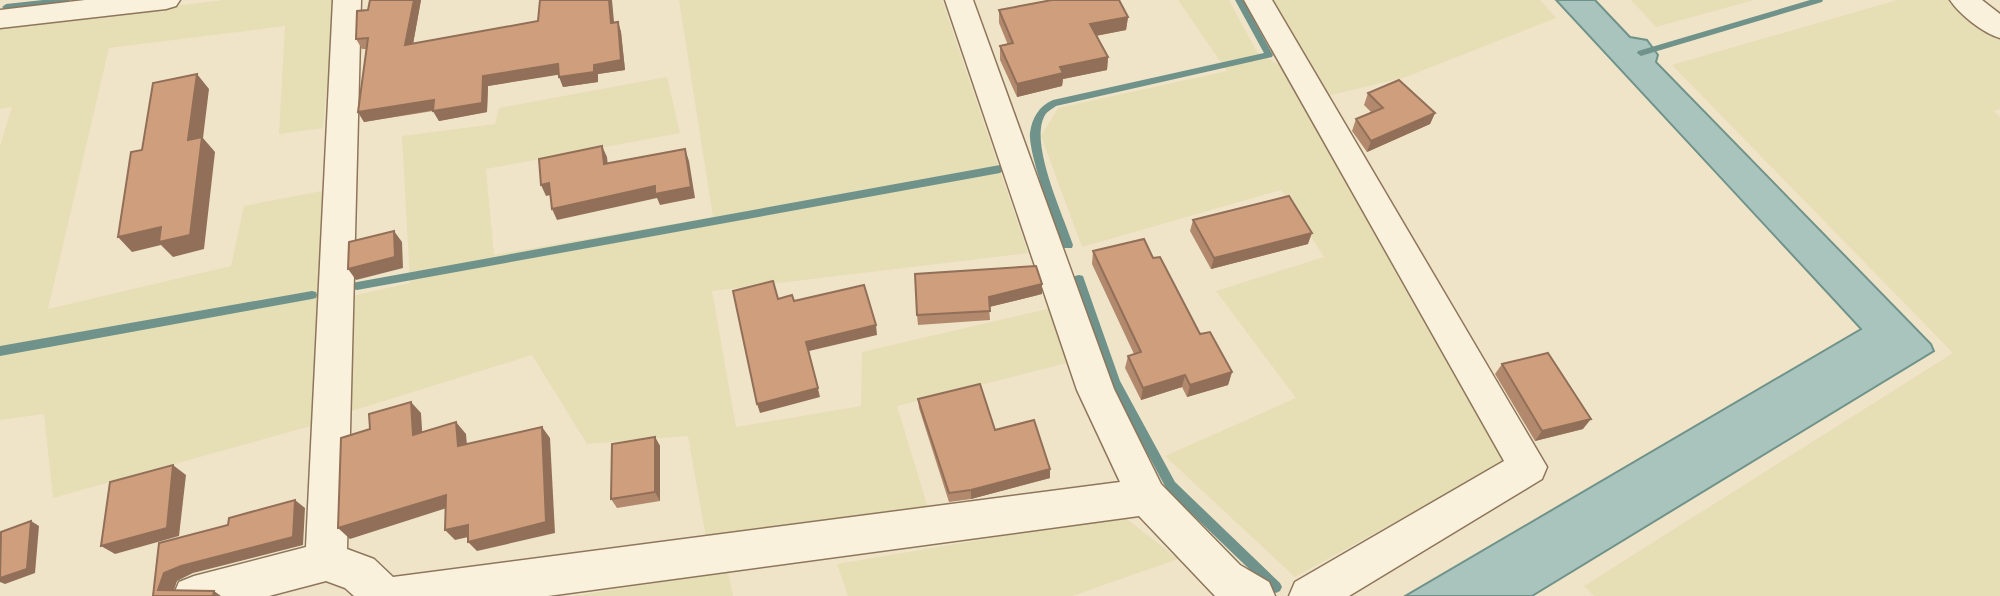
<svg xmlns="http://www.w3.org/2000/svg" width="2000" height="596" font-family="Lora,serif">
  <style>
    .farmland { fill: #e6deb5 }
    .water { fill: #a9c4bc; stroke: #6f938a; stroke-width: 2 }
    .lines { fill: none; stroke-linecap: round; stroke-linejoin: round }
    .stream { fill: #6f938a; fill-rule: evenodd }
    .minor-casing { stroke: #8d765c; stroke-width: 3 }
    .minor { fill: #faf1dc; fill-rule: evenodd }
    .wall { fill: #b2896c }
    .shaded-wall { fill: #916f58 }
    .building { fill: #cf9f7d; stroke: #916f58; stroke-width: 2 }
  </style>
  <rect width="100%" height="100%" fill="#f0e4c8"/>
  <!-- farmland -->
  <g class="farmland">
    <polygon points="224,0 335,0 323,128 279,134 285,26 109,48 48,309 231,266 244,206 327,190 318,424 53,498 44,414 0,420 0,146 12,107 0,109 0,27"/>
    <polygon points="679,0 942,0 1028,253 712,291 736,427 861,406 862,352 1052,308 1071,362 897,406 928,508 706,538 688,436 587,444 532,355 342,414 347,297 410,283 402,136 495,124 499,108 667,77 680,133 486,169 494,255 713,217"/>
    <polygon points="1178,0 1229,0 1257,52 1283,67 1504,462 1295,577 1165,456 1296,398 1216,291 1324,257 1281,190 1082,247 1041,136 1058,108 1227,71"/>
    <polygon points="1271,0 1540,0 1556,18 1406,77 1327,96"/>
    <polygon points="1631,0 1754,0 1656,27"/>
    <polygon points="1897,0 1951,0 1975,13 2000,40 2000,109 1994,111 2000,117 2000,596 1594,596 1584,586 1953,353 1672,65"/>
    <polygon points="1123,516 1178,559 1072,596 848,596 837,564"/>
    <polygon points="728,572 733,596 573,596 694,577"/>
  </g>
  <!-- water -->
  <polygon class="water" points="1556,0 1595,0 1630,37 1647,40 1658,55 1656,62 1931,344 1934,351 1532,596 1405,596 1861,329"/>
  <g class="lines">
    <!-- stream -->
    <g class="stream">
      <polygon points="43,0 70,0 66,3 6,10 2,7 6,4"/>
      <path d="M1235 0H1243L1273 55 1272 57 1056 106C1052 109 1046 112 1044 117 1030 145 1063 215 1073 245L1072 248H1064C1055 227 1028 153 1030 133 1032 118 1039 106 1053 100L1264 53Z"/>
      <polygon points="1810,0 1823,0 1822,2 1644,55 1641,56 1637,53 1638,51"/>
      <polygon points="1000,165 1005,169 1000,173 357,290 353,289 352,286 353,283 357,282"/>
      <polygon points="1079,275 1083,276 1084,279 1120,381 1175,482 1280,583 1282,587 1280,591 1276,593 1272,591 1167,490 1109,382 1074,279 1075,276"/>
      <polygon points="312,291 316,292 317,295 316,298 312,299 0,356 0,346"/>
    </g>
    <!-- minor casing -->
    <g class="minor-casing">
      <g id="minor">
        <polygon points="85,0 180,0 176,6 166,9 0,28 0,10"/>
        <polygon points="333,0 361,0 347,549 374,559 393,577 1120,482 1077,390 945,0 973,0 1114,389 1161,484 1240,565 1269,582 1275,596 1215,596 1139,516 548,596 354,596 345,588 326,581 269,596 173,596 179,582 194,576 306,547"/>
        <polygon points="1244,0 1272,0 1547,467 1542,479 1349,596 1289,596 1295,582 1504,461"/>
        <path d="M1950 0H1982L2000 14V38C1983 33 1960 15 1950 0Z"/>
      </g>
    </g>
    <!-- minor -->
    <use href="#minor" class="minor"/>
  </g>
  <!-- wall -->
  <g class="wall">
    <polygon points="421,0 413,44 618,22 621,32 625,70 598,74 598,82 563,87 559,74 488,86 487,112 439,121 433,111 364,122 358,112 366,49 362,49 356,39"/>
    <polygon points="999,10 1128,17 1126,30 1096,36 1108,57 1107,70 1063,79 1062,86 1017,97 1000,60 1000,46 1008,45 999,23"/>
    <polygon points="1368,93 1435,113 1430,124 1367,152 1352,131 1356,119 1371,112 1364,105"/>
    <polygon points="1193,220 1308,244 1211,269 1190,231"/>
    <polygon points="1093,251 1200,334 1232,372 1228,385 1187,397 1182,387 1141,400 1125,368 1128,356 1134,354 1092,264"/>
    <polygon points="1042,294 989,307 990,320 918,325 917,315"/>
    <polygon points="1502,364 1583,429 1535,441 1495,374"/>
    <polygon points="918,399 1050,469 1050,478 971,499 949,502 919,408"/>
    <polygon points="655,437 660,446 660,501 617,508 611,499"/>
  </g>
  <!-- shaded-wall -->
  <g class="shaded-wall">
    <polygon points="414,0 421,0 411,55 405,45"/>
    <polygon points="609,0 612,0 615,33 611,23"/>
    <polygon points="1128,17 1126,30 1089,37 1090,24"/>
    <polygon points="618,22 621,32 625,70 598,74 598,82 563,87 559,77 594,65"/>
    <polygon points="1108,57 1107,70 1063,79 1062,86 1017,97 1017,84 1060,67"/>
    <polygon points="558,64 563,74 488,86 487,112 439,121 433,111 483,76"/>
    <polygon points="197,74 209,89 203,138 215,152 204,249 173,257 161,245 132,252 118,237 188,140"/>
    <polygon points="434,100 440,109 364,122 358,112"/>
    <polygon points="1435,113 1430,124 1367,152 1371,141"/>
    <polygon points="602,146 607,157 609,176 604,164"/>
    <polygon points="685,149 689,161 695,198 660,205 657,198 557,220 552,209"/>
    <polygon points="549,183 555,194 546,196 541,185"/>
    <polygon points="394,231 402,242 403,268 356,280 348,269"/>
    <polygon points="1312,233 1308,244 1211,269 1214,258"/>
    <polygon points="1042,284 1042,294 989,307 989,297"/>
    <polygon points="876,325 877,335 809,351 820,397 760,413 757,404 806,342"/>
    <polygon points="1232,372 1228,385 1187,397 1190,385"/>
    <polygon points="1185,375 1182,387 1141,400 1143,388"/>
    <polygon points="411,402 421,413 423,446 413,435"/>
    <polygon points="1591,419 1583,429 1535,441 1542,431"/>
    <polygon points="456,422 466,434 468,457 458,446"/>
    <polygon points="542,427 550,438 555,533 477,551 468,542"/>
    <polygon points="655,437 660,446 660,501 655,492"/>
    <polygon points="173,465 186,475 179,536 115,554 101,546"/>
    <polygon points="1050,469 1050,478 971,499 971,490"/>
    <polygon points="446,495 456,505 350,539 338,528"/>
    <polygon points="295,500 305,508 303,545 193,573 177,581 172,596 158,590 164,573"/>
    <polygon points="31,521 39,526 35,573 5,584 0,582 0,578"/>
    <polygon points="468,525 477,535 455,540 445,530"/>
    <polygon points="214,591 221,596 213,596"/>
  </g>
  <!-- building -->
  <g class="building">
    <polygon points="370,0 414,0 405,45 538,21 540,0 609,0 611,23 618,22 621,60 594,65 594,72 559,77 558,64 483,76 482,103 433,111 434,100 358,112 368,38 356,39 357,11 368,10"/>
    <polygon points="1052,0 1119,0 1128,17 1090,24 1108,57 1060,67 1063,73 1017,84 1000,46 1013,43 999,10"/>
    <polygon points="197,74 188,140 202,137 190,235 159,242 161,227 118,237 131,152 142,150 153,83"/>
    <polygon points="1399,80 1435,113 1371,141 1356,119 1383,108 1368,93"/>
    <polygon points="602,146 604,164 685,149 691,187 655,194 655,186 552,209 549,183 541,185 539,159"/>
    <polygon points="1289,196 1312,233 1214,258 1193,220"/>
    <polygon points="394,231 395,257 348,269 349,242"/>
    <polygon points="1144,239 1153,258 1160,257 1200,334 1210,332 1232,372 1190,385 1185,375 1143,388 1128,356 1141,352 1093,251"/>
    <polygon points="1036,266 1042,284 989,297 990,311 917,315 915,274"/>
    <polygon points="773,281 778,299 792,295 794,301 864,285 876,325 806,342 818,388 757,404 733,291"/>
    <polygon points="1548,353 1591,419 1542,431 1502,364"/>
    <polygon points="980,384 995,430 1034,420 1050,469 971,490 949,493 918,399"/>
    <polygon points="411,402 413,435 456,422 458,446 542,427 546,522 468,542 468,525 445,530 446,495 338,528 341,438 370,429 369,414"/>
    <polygon points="655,437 655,492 611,499 612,444"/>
    <polygon points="173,465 167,528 101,546 110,482"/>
    <polygon points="295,500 293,537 181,566 164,573 158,590 214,591 213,596 153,596 159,543 228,525 229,518"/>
    <polygon points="31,521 27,569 0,578 1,532"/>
  </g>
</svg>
